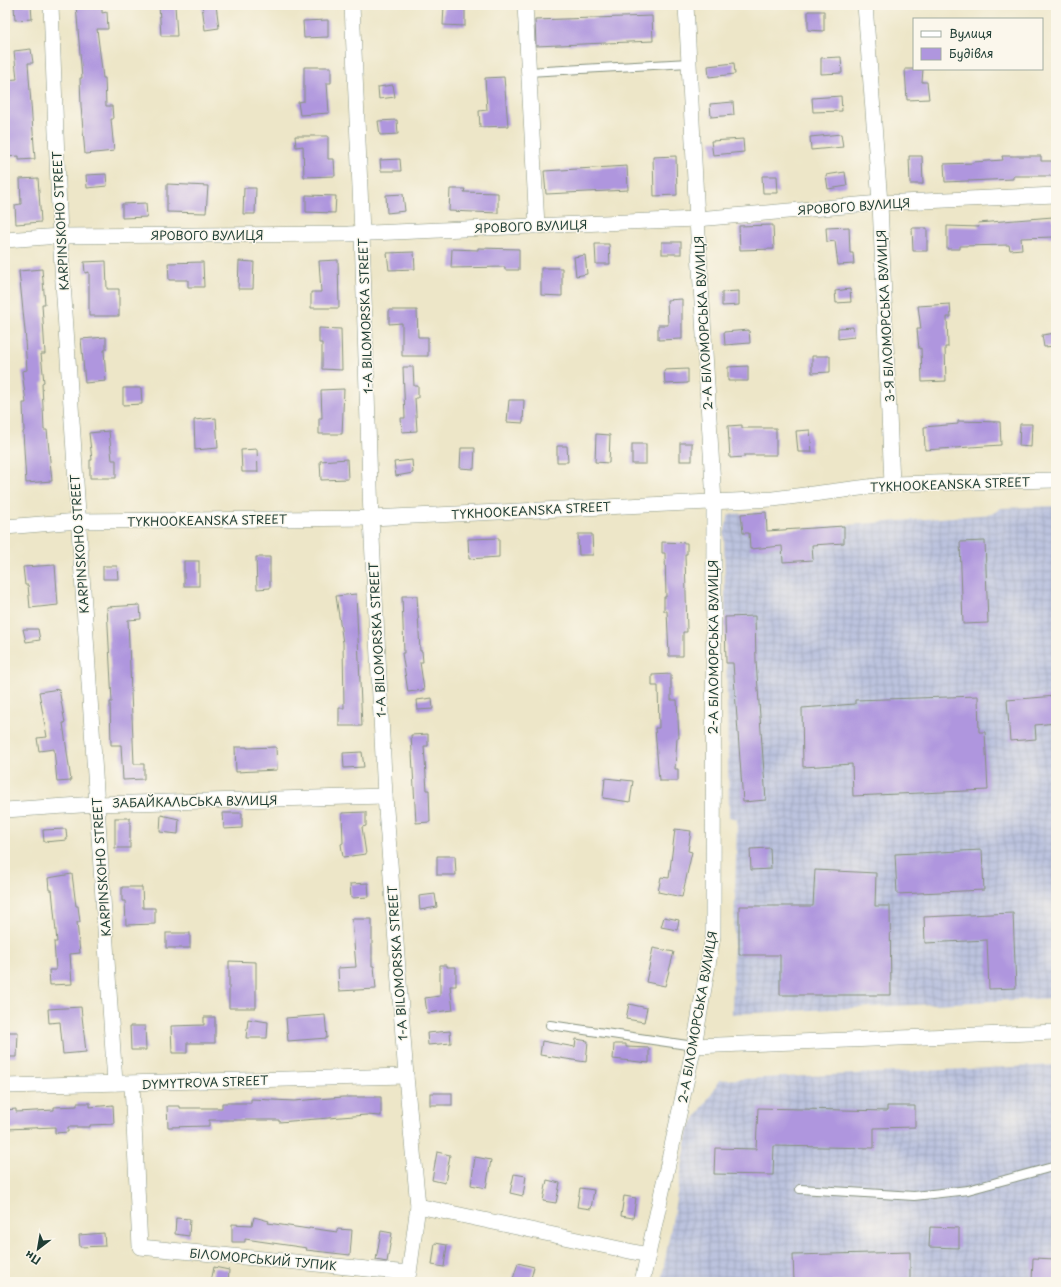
<svg xmlns="http://www.w3.org/2000/svg" width="1061" height="1287" font-family="'Playpen Sans',sans-serif">
  <style>
    .industrial { fill: url(#industrial-grid) }
    .building { fill: #af96de }
    .lines { fill: none; stroke-linecap: round; stroke-linejoin: round }
    .service-casing { stroke: #86927e; stroke-width: 10 }
    .minor-casing { stroke: #86927e; stroke-width: 16 }
    .service { stroke: #fff; stroke-width: 8 }
    .minor { stroke: #fff; stroke-width: 15 }
    .labels { text-anchor: middle; dominant-baseline: central; stroke-width: 3; stroke-linejoin: round; paint-order: stroke }
    .street-label { font-size: 12px; fill: #1f3d34; stroke: #fbf7ec }
  </style>
  <defs>
    <pattern id="industrial-grid" width="8" height="8" patternUnits="userSpaceOnUse"><rect width="8" height="8" fill="#bcc3de"/><path d="M0 4h8M4 0v8" fill="none" stroke="#a1a8bf"/></pattern>
  </defs>
  <rect width="100%" height="100%" fill="#fbf7ec"/>
  <filter id="ink" filterUnits="userSpaceOnUse"><feTurbulence type="fractalNoise" baseFrequency=".025" numOctaves="2"/><feDisplacementMap in="SourceGraphic" scale="8" xChannelSelector="R" yChannelSelector="G"/><feConvolveMatrix kernelMatrix="1 2 1 2 8 2 1 2 1" color-interpolation-filters="sRGB"/></filter>
  <filter id="wash" filterUnits="userSpaceOnUse"><feTurbulence type="fractalNoise" baseFrequency=".012" numOctaves="4" result="noise"/><feDisplacementMap in="SourceGraphic" scale="16" xChannelSelector="R" yChannelSelector="G"/><feGaussianBlur stdDeviation="0.9" result="paint"/><feColorMatrix in="noise" values="0 0 0 0 0 0 0 0 0 0 0 0 0 0 0 0 0 1.4 0 .05"/><feComposite in="paint" operator="in"/></filter>
  <g filter="url(#wash)">
    <rect width="100%" height="100%" fill="#ede6c8"/>
    <!-- industrial -->
    <g class="industrial">
      <polygon points="1056,506 1056,998 732,1014 737,819 729,817 724,534 729,514 766,512 768,531 992,514 1001,508"/>
      <polygon points="1056,1065 1056,1282 661,1282 689,1128 720,1080"/>
    </g>
    <g id="blocks">
      <!-- building -->
      <g class="building">
        <polygon points="14,5 31,5 32,19 15,20"/>
        <polygon points="76,5 102,5 102,13 107,12 108,29 97,29 103,78 105,78 106,106 112,106 113,119 111,119 114,151 85,154 81,106 80,78 82,78"/>
        <polygon points="159,5 175,5 177,36 161,36"/>
        <polygon points="202,5 216,5 219,28 205,30"/>
        <polygon points="444,5 465,5 465,26 443,25"/>
        <polygon points="808,11 824,11 824,31 808,30"/>
        <polygon points="652,16 653,41 536,46 535,20"/>
        <polygon points="328,20 328,37 304,38 303,21"/>
        <polygon points="31,49 33,63 28,63 35,159 19,160 19,156 5,157 5,80 17,79 14,51"/>
        <polygon points="841,57 842,73 821,74 821,58"/>
        <polygon points="734,63 735,74 709,77 708,66"/>
        <polygon points="304,67 331,67 331,83 327,83 329,113 300,115 298,102 304,101"/>
        <polygon points="905,69 923,69 922,82 927,82 929,99 907,100"/>
        <polygon points="504,77 508,126 480,127 479,111 487,110 485,78"/>
        <polygon points="393,85 395,97 379,99 378,87"/>
        <polygon points="841,96 842,111 813,112 812,98"/>
        <polygon points="733,102 734,115 711,117 710,104"/>
        <polygon points="397,120 398,134 380,135 378,121"/>
        <polygon points="841,134 843,147 811,150 810,137"/>
        <polygon points="295,136 328,136 328,159 334,159 335,176 304,177 303,146 296,147"/>
        <polygon points="743,139 744,152 713,155 711,141"/>
        <polygon points="676,156 677,195 654,196 653,157"/>
        <polygon points="909,156 922,156 923,184 910,184"/>
        <polygon points="1002,156 1041,156 1041,161 1056,161 1056,176 1013,176 1013,179 945,182 944,164 973,163 973,162 1003,160"/>
        <polygon points="400,159 401,171 381,171 380,160"/>
        <polygon points="627,166 628,190 546,194 544,171"/>
        <polygon points="845,172 847,186 828,189 826,175"/>
        <polygon points="106,174 107,186 87,188 86,175"/>
        <polygon points="762,176 777,176 778,193 763,193"/>
        <polygon points="38,178 41,222 16,224 15,205 21,204 20,179"/>
        <polygon points="167,184 208,186 206,213 167,212"/>
        <polygon points="244,188 256,188 255,214 243,214"/>
        <polygon points="450,189 465,189 464,192 498,193 498,213 449,211"/>
        <polygon points="403,194 405,211 387,213 386,195"/>
        <polygon points="306,195 336,196 335,213 306,212"/>
        <polygon points="146,203 147,217 122,218 122,204"/>
        <polygon points="1053,217 1054,237 1021,238 1022,249 1010,250 1009,245 960,246 960,249 947,249 947,226 979,227 978,223"/>
        <polygon points="773,225 774,249 740,250 739,226"/>
        <polygon points="849,227 850,253 853,253 854,264 838,265 835,241 827,242 826,228"/>
        <polygon points="912,228 927,228 927,251 913,251"/>
        <rect x="662" y="242" width="19" height="12"/>
        <polygon points="595,244 609,244 610,264 596,264"/>
        <polygon points="478,248 519,249 519,270 505,270 505,267 451,268 452,249 478,250"/>
        <polygon points="414,252 415,269 389,270 387,253"/>
        <polygon points="585,255 587,274 576,276 574,257"/>
        <polygon points="338,260 339,308 311,308 311,292 321,292 319,261"/>
        <polygon points="106,261 107,289 119,289 119,316 89,316 89,272 85,273 84,262"/>
        <polygon points="239,261 254,262 253,289 238,289"/>
        <polygon points="203,262 204,287 188,287 188,280 169,280 168,263"/>
        <polygon points="541,268 562,268 562,296 541,295"/>
        <polygon points="42,269 45,304 42,304 45,354 41,354 44,382 42,383 44,430 47,430 52,481 26,483 23,432 24,431 23,403 26,403 22,371 27,370 25,341 26,341 19,271"/>
        <polygon points="850,289 851,302 836,303 835,291"/>
        <polygon points="739,291 739,305 722,306 722,292"/>
        <polygon points="682,299 682,339 658,340 658,325 668,325 667,300"/>
        <polygon points="950,304 951,317 947,317 948,347 945,347 946,381 922,382 921,348 919,349 917,329 921,329 918,306"/>
        <polygon points="389,310 417,310 418,337 428,337 428,356 402,356 402,323 389,324"/>
        <polygon points="853,327 854,337 838,339 838,328"/>
        <polygon points="319,328 341,329 342,370 322,369 322,343 319,343"/>
        <polygon points="749,330 750,343 725,345 724,332"/>
        <polygon points="1056,333 1056,346 1044,347 1042,335"/>
        <polygon points="106,337 106,350 104,350 106,381 85,383 81,339"/>
        <polygon points="812,356 830,356 830,372 812,373"/>
        <polygon points="748,366 748,381 728,381 728,367"/>
        <polygon points="403,367 413,367 414,386 418,386 418,398 415,398 417,431 402,432 401,418 405,418"/>
        <polygon points="688,369 688,383 665,384 664,370"/>
        <polygon points="123,388 141,388 142,404 123,405"/>
        <polygon points="344,389 342,434 319,434 319,418 322,418 321,390"/>
        <polygon points="509,400 524,400 523,423 507,422"/>
        <polygon points="216,418 218,448 195,450 194,420"/>
        <polygon points="958,421 1000,422 1001,445 925,450 924,427 958,424"/>
        <polygon points="1020,424 1032,424 1031,447 1019,446"/>
        <polygon points="742,425 742,428 776,428 776,455 744,455 744,457 730,458 728,426"/>
        <polygon points="810,430 812,452 798,452 796,431"/>
        <polygon points="109,431 112,460 116,460 116,478 90,478 90,460 92,460 89,433"/>
        <polygon points="596,434 610,435 609,463 595,462"/>
        <rect x="680" y="443" width="12" height="18"/>
        <rect x="632" y="444" width="14" height="20"/>
        <polygon points="557,446 567,446 568,462 557,462"/>
        <polygon points="461,448 475,448 474,469 460,468"/>
        <polygon points="257,449 258,472 242,472 241,450"/>
        <polygon points="347,459 348,479 321,480 320,461"/>
        <polygon points="412,460 413,473 396,476 394,462"/>
        <polygon points="766,512 767,531 844,526 844,543 812,545 813,560 783,562 782,546 750,549 749,533 743,533 741,514"/>
        <polygon points="578,534 592,534 593,555 579,555"/>
        <polygon points="499,538 499,557 469,559 468,539"/>
        <polygon points="985,541 988,623 963,624 960,542"/>
        <polygon points="662,542 687,543 687,554 685,554 687,632 683,632 683,656 669,656 667,611 664,611 664,597 666,597 665,553 662,553"/>
        <polygon points="256,557 270,557 270,588 257,589"/>
        <rect x="184" y="561" width="15" height="25"/>
        <polygon points="55,565 58,605 30,608 28,585 25,585 23,567"/>
        <polygon points="103,566 117,566 118,579 103,579"/>
        <polygon points="356,594 362,726 339,726 339,708 344,708 343,643 336,596"/>
        <polygon points="402,596 417,596 420,651 422,651 423,662 420,662 424,690 408,692 402,653 404,653"/>
        <polygon points="140,605 141,619 128,620 134,764 144,764 144,779 123,780 121,745 111,745 110,702 112,702 107,607"/>
        <polygon points="755,616 756,661 766,800 743,802 733,663 726,663 725,617"/>
        <polygon points="23,629 38,629 40,640 26,642"/>
        <polygon points="671,674 671,700 677,700 679,738 677,738 675,769 678,769 678,781 659,781 655,728 659,728 658,686 652,686 652,675"/>
        <polygon points="59,689 65,723 63,723 71,781 57,782 54,749 39,751 37,738 47,737 39,692"/>
        <polygon points="978,696 979,732 985,732 988,790 853,796 852,764 803,767 802,708 855,704 855,700"/>
        <polygon points="1056,696 1056,723 1035,725 1036,739 1010,741 1007,700"/>
        <polygon points="432,698 433,709 418,710 417,700"/>
        <polygon points="428,734 428,746 424,746 427,790 429,790 430,822 416,823 411,735"/>
        <polygon points="235,747 247,747 247,748 276,747 277,770 236,772"/>
        <polygon points="362,752 364,767 344,768 343,753"/>
        <polygon points="605,778 633,781 630,802 603,798"/>
        <polygon points="366,812 366,826 362,827 366,854 343,857 341,844 343,843 342,813"/>
        <polygon points="223,813 242,813 242,828 224,829"/>
        <polygon points="161,815 179,819 178,834 160,832"/>
        <rect x="115" y="818" width="15" height="30"/>
        <polygon points="66,829 67,840 44,842 43,830"/>
        <polygon points="675,829 691,831 688,851 692,852 682,897 658,892 661,877 669,878"/>
        <polygon points="770,848 771,869 751,870 750,849"/>
        <polygon points="982,850 984,890 897,894 895,854"/>
        <polygon points="437,856 455,856 456,875 437,875"/>
        <polygon points="815,870 876,873 875,906 890,906 891,995 780,995 780,955 739,955 739,906 813,906"/>
        <polygon points="72,874 76,906 78,906 80,922 77,922 80,953 70,954 72,984 50,985 49,970 56,970 54,942 57,942 52,890 49,890 48,878"/>
        <polygon points="368,883 369,897 351,898 350,884"/>
        <polygon points="122,887 142,887 143,908 155,908 155,924 126,925 125,901 122,901"/>
        <polygon points="435,894 437,907 420,910 419,896"/>
        <polygon points="1013,913 1016,988 989,989 987,940 925,943 924,917"/>
        <polygon points="664,917 679,920 677,930 661,927"/>
        <polygon points="352,919 372,919 372,966 374,966 376,989 339,991 338,968 356,967"/>
        <rect x="166" y="933" width="24" height="15"/>
        <polygon points="653,948 674,952 665,986 646,982"/>
        <polygon points="229,961 256,962 256,1008 229,1008"/>
        <polygon points="440,965 447,965 447,967 456,967 456,986 450,986 453,1010 427,1013 425,998 440,996"/>
        <polygon points="629,1004 647,1008 644,1022 626,1019"/>
        <polygon points="81,1007 86,1052 63,1054 60,1022 49,1023 48,1009"/>
        <polygon points="325,1015 327,1038 288,1041 286,1018"/>
        <polygon points="204,1017 215,1017 215,1043 187,1043 187,1053 172,1053 171,1026 204,1025"/>
        <polygon points="248,1019 268,1022 267,1038 246,1038"/>
        <polygon points="130,1026 145,1026 146,1050 131,1050"/>
        <polygon points="450,1031 451,1043 428,1045 427,1033"/>
        <polygon points="5,1032 18,1032 17,1057 5,1057"/>
        <polygon points="576,1039 588,1041 586,1062 540,1055 542,1041 575,1047"/>
        <polygon points="614,1044 626,1044 626,1047 649,1048 649,1063 613,1059"/>
        <rect x="430" y="1093" width="22" height="12"/>
        <polygon points="343,1097 381,1097 381,1116 366,1115 279,1122 279,1120 209,1120 209,1126 168,1127 167,1106 180,1106 180,1108 222,1108 222,1103 251,1103 251,1099 294,1101"/>
        <polygon points="77,1103 90,1103 90,1107 113,1105 114,1124 90,1125 90,1127 68,1127 68,1132 55,1133 55,1127 7,1129 5,1110 16,1109 16,1112 54,1110 54,1107 77,1106"/>
        <polygon points="887,1106 915,1106 915,1127 874,1128 874,1148 774,1146 773,1175 714,1174 715,1148 756,1149 758,1108 887,1111"/>
        <polygon points="437,1152 450,1155 445,1183 432,1180"/>
        <polygon points="475,1157 491,1160 486,1188 471,1185"/>
        <polygon points="514,1174 526,1176 523,1196 510,1193"/>
        <polygon points="547,1180 560,1183 556,1203 543,1201"/>
        <polygon points="580,1188 594,1190 591,1209 577,1207"/>
        <polygon points="624,1196 636,1198 633,1218 621,1216"/>
        <polygon points="254,1217 269,1221 268,1223 309,1229 309,1228 337,1232 337,1229 352,1230 350,1255 306,1250 307,1248 245,1239 245,1242 232,1242 232,1224 252,1225"/>
        <polygon points="176,1218 190,1219 189,1236 175,1234"/>
        <polygon points="930,1227 959,1228 959,1248 929,1247"/>
        <polygon points="381,1231 392,1233 387,1262 376,1260"/>
        <polygon points="104,1233 105,1246 80,1247 79,1235"/>
        <polygon points="435,1243 447,1245 444,1267 432,1265"/>
        <polygon points="910,1252 910,1282 794,1282 793,1255"/>
        <polygon points="1033,1258 1056,1259 1056,1282 1032,1282"/>
        <polygon points="518,1263 534,1267 530,1282 512,1282"/>
        <polygon points="214,1267 229,1270 228,1282 211,1282"/>
      </g>
    </g>
  </g>
  <g filter="url(#ink)">
    <use href="#blocks" fill-opacity="0" stroke="#86927e" stroke-width="1"/>
    <g class="lines">
      <!-- service casing -->
      <g class="service-casing">
        <g id="service">
          <polyline points="528,72 689,63"/>
          <polyline points="550,1025 694,1046"/>
          <polyline points="800,1189 914,1196 968,1190 1056,1166"/>
        </g>
      </g>
      <!-- minor casing -->
      <g class="minor-casing">
        <g id="minor">
          <polyline points="51,5 60,236 115,1083"/>
          <polyline points="525,5 537,226"/>
          <polyline points="865,5 880,203 892,484"/>
          <polyline points="5,240 60,236 348,234 697,219 880,203 1056,195"/>
          <polyline points="5,527 78,521 371,518 773,499 892,484 1056,480"/>
          <polyline points="5,810 96,804 385,796"/>
          <polyline points="694,1046 1056,1032"/>
          <polyline points="132,1084 140,1247 409,1273 418,1206 406,1076 385,796 371,518 362,233 352,5"/>
          <polyline points="5,1086 406,1076"/>
          <polyline points="418,1206 648,1255"/>
          <polyline points="642,1282 694,1046 713,936 714,502 697,219 686,5"/>
        </g>
      </g>
      <!-- service -->
      <use href="#service" class="service"/>
      <!-- minor -->
      <use href="#minor" class="minor"/>
    </g>
  </g>
  <g class="labels">
    <!-- street labels -->
    <g class="street-label">
      <text transform="translate(854 206) rotate(-4)">ЯРОВОГО ВУЛИЦЯ</text>
      <text transform="translate(60 221) rotate(-93)">KARPINSKOHO STREET</text>
      <text transform="translate(531 226) rotate(-2)">ЯРОВОГО ВУЛИЦЯ</text>
      <text x="207" y="235">ЯРОВОГО ВУЛИЦЯ</text>
      <text transform="translate(365 316) rotate(-92)">1-A BILOMORSKA STREET</text>
      <text transform="translate(885 316) rotate(-93)">3-Я БІЛОМОРСЬКА ВУЛИЦЯ</text>
      <text transform="translate(703 323) rotate(-93)">2-А БІЛОМОРСЬКА ВУЛИЦЯ</text>
      <text transform="translate(950 484) rotate(-2)">TYKHOOKEANSKA STREET</text>
      <text transform="translate(531 510) rotate(-3)">TYKHOOKEANSKA STREET</text>
      <text transform="translate(207 520) rotate(-1)">TYKHOOKEANSKA STREET</text>
      <text transform="translate(79 544) rotate(-94)">KARPINSKOHO STREET</text>
      <text transform="translate(377 640) rotate(-93)">1-A BILOMORSKA STREET</text>
      <text transform="translate(713 647) rotate(-90)">2-А БІЛОМОРСЬКА ВУЛИЦЯ</text>
      <text transform="translate(195 801) rotate(-1)">ЗАБАЙКАЛЬСЬКА ВУЛИЦЯ</text>
      <text transform="translate(101 867) rotate(-94)">KARPINSKOHO STREET</text>
      <text transform="translate(397 963) rotate(-94)">1-A BILOMORSKA STREET</text>
      <text transform="translate(697 1017) rotate(-80)">2-А БІЛОМОРСЬКА ВУЛИЦЯ</text>
      <text transform="translate(205 1082) rotate(-2)">DYMYTROVA STREET</text>
      <text transform="translate(263 1259) rotate(5)">БІЛОМОРСЬКИЙ ТУПИК</text>
    </g>
  </g>
  <!-- margin -->
  <rect width="1061" height="1287" fill="none" stroke="#fbf7ec" stroke-width="20"/>
  <!-- legend -->
  <rect x="913" y="18" width="130" height="52" fill="#fbf7ec" stroke="#a3ada2"/>
  <rect x="921" y="31" width="20" height="6" fill="#ffffff" stroke="#a3ada2"/>
  <text x="949" y="38" font-size="12" fill="#1f3d34">Вулиця</text>
  <rect x="921" y="48" width="20" height="12" fill="#af96de" stroke="#a3ada2"/>
  <text x="949" y="58" font-size="12" fill="#1f3d34">Будівля</text>
  <!-- north arrow -->
  <g transform="translate(38 1249) rotate(211)" stroke="#fbf7ec" stroke-width="3" paint-order="stroke">
  <path d="M0-3L7 15L0 10L-7 15Z" fill="#1f3d34"/>
  <text y="-6" font-size="11" font-weight="bold" text-anchor="middle" fill="#1f3d34">Пн</text>
  </g>
</svg>
